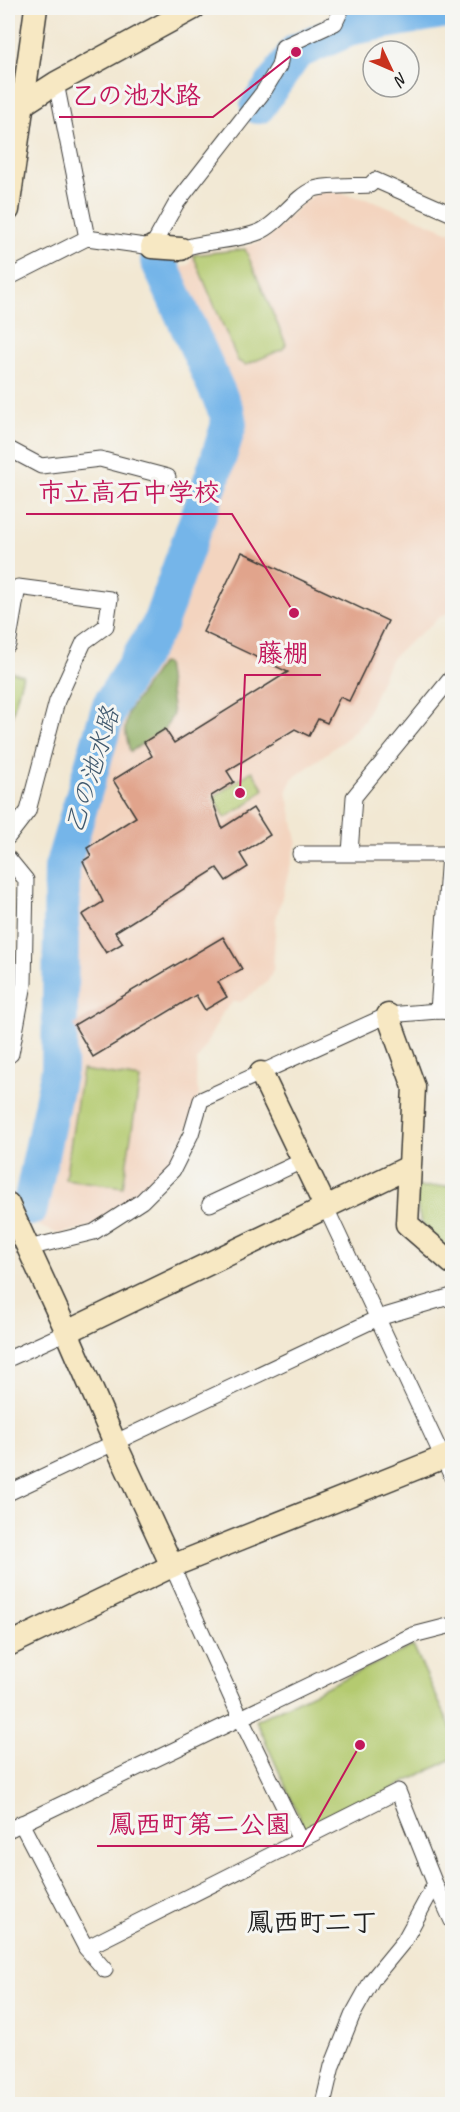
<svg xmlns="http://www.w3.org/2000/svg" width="460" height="2112" font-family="Caveat,'Klee One',sans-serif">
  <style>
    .built { fill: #f3d4bf }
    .green { fill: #b4ca6f; stroke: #687346; stroke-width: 1.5 }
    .forest { fill: #8fae62; stroke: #56653f; stroke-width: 1.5 }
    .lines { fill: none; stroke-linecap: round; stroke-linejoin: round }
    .river { stroke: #75b5e9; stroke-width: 36 }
    .building { fill: #e1a48c }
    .street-casing { stroke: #3c3b37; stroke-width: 17 }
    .secondary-casing { stroke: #3c3b37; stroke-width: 25 }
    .street { stroke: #fff; stroke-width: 15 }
    .secondary { stroke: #f7e8c3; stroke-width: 22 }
    .labels { text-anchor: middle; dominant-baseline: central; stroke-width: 6; stroke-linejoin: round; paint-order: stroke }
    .water-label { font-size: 26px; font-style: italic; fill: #40596e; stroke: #f6f6f2 }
    .neighbourhood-label { font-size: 26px; font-weight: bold; fill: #1c1c1c; stroke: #f6f6f2 }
    .leader { fill: none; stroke: #c2185b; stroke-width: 2 }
    .callout-dot { fill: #c2185b; stroke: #f6f6f2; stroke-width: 2 }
    .callout-label { font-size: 26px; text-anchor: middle; font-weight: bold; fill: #c2185b; stroke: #f6f6f2; stroke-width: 6; stroke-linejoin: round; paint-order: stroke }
  </style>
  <rect width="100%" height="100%" fill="#f6f6f2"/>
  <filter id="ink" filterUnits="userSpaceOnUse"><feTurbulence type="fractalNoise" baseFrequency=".0167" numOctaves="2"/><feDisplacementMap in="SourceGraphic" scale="12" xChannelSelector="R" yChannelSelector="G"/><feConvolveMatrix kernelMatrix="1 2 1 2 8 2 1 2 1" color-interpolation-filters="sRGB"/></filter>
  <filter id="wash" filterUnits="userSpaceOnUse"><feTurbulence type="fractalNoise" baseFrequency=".008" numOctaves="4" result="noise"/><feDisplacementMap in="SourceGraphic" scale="24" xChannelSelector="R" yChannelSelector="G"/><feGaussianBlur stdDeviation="1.35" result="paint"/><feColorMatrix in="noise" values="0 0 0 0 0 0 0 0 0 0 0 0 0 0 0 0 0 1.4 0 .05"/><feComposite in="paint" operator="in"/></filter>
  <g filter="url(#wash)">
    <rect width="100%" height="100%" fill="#f2e8d3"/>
    <!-- built -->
    <polygon class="built" points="319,192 335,192 374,201 452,233 452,611 440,617 400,650 389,662 364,721 347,738 292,779 287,791 297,841 276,919 273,970 268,981 241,1002 234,1001 223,1012 197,1061 196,1082 199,1094 181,1149 121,1212 96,1225 59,1234 38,1226 32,1210 60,1070 65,870 111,706 168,613 232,431 233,418 229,407 168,273 190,264 193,253 243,248 269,238 303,203"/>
    <!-- green -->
    <g class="green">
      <polygon points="245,249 286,344 283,349 246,365 238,361 193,255"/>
      <polygon points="8,671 23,675 8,729"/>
      <polygon points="252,771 264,789 248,804 225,818 214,797"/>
      <polygon points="82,1070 140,1079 123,1187 65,1179"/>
      <path d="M452 1186V1252C424 1227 417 1228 416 1187Z"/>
      <polygon points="413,1646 452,1730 452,1759 306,1832 256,1720"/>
    </g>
    <!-- forest -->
    <polygon class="forest" points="161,663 166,664 173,714 165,729 130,752 125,730 128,712"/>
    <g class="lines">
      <!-- river -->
      <g class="river">
        <polyline points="258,106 296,52 353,27 452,9"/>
        <polyline points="30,1208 59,1069 62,868 110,705 159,626 213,475 229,424 227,413 158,260"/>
      </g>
    </g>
    <g id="blocks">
      <!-- building -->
      <g class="building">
        <polygon points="242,552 388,621 349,701 340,697 327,723 318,719 309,736 295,729 227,771 234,782 211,796 222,828 253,808 270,835 240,854 248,867 226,881 217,868 115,932 123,943 106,953 82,915 103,902 83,861 91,856 87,848 136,817 113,780 152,756 144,742 165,729 174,743 288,672 203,632"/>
        <polygon points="223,937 242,969 218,982 227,997 205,1010 196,995 93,1057 74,1025"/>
      </g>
    </g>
  </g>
  <g filter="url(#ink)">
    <use href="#blocks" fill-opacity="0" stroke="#3c3b37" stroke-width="1.5"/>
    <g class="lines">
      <!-- street casing -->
      <g class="street-casing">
        <g id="street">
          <polyline points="56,83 87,238"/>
          <polyline points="8,88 22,106"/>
          <path d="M181 249C206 240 234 242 259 232 279 224 293 198 314 189 325 185 357 186 370 185L375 180 452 214"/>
          <polyline points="8,278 87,238 152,247 176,204 264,91 279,66 283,47 335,23 342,8"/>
          <polyline points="8,450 11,450 41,466 100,459 168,477"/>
          <polyline points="8,645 18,587 110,599 106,626 84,642 57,701 28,811 8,837"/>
          <polyline points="350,853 354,797 452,677"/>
          <polyline points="300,854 452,854"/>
          <polyline points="8,858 26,880 24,984 11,1054 8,1056"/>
          <polyline points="438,1011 449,854"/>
          <polyline points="210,1204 302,1161"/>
          <polyline points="326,1208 452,1477"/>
          <polyline points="28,1248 94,1232 142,1201 173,1170 191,1134 201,1100 388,1015 438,1011 452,1012"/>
          <polyline points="8,1359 67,1332"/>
          <polyline points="8,1493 378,1318 452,1296"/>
          <polyline points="172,1566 241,1719 300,1840"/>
          <polyline points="21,1823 86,1948 105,1970"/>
          <polyline points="8,1830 413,1635 452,1625"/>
          <polyline points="86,1948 398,1791 435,1884 452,1921"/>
          <polyline points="323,2104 332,2066 352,2016 372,1980 404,1941 435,1884"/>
        </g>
      </g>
      <!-- secondary casing -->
      <g class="secondary-casing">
        <g id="secondary">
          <polyline points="8,114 56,83 194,8"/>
          <polyline points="8,210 36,8"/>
          <polyline points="152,247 181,249"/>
          <polyline points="388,1015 414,1087 407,1224 452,1263"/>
          <polyline points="261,1073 326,1208"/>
          <polyline points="8,1204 67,1332 115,1443 172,1566"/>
          <polyline points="67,1332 409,1167"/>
          <polyline points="8,1645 172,1566 452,1454"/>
        </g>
      </g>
      <!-- street -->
      <use href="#street" class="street"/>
      <!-- secondary -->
      <use href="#secondary" class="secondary"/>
    </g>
  </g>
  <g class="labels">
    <!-- water labels -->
    <g class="water-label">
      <text transform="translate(92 770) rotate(-73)">乙の池水路</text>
    </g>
    <!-- neighbourhood labels -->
    <g class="neighbourhood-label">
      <text x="312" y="1922">鳳西町二丁</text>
    </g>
  </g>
  <!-- callouts -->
  <path class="leader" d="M296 52L213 117H59M294 613L232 514H26M240 793L245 675H321M360 1745L303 1846H97"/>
  <g class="callout-dot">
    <circle cx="296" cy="52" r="6"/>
    <circle cx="294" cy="613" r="6"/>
    <circle cx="240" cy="793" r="6"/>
    <circle cx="360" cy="1745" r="6"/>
  </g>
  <g class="callout-label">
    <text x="136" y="104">乙の池水路</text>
    <text x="129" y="501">市立高石中学校</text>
    <text x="283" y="662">藤棚</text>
    <text x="200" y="1833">鳳西町第二公園</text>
  </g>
  <!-- margin -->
  <rect width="460" height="2112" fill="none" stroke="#f6f6f2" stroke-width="30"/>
  <!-- north arrow -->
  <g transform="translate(391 69) rotate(134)"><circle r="28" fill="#f6f6f2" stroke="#9f9f9c" stroke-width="1.5"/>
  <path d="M0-4.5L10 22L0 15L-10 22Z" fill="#c8321e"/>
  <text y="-9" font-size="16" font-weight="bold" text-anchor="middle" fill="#1c1c1c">N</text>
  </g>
</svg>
